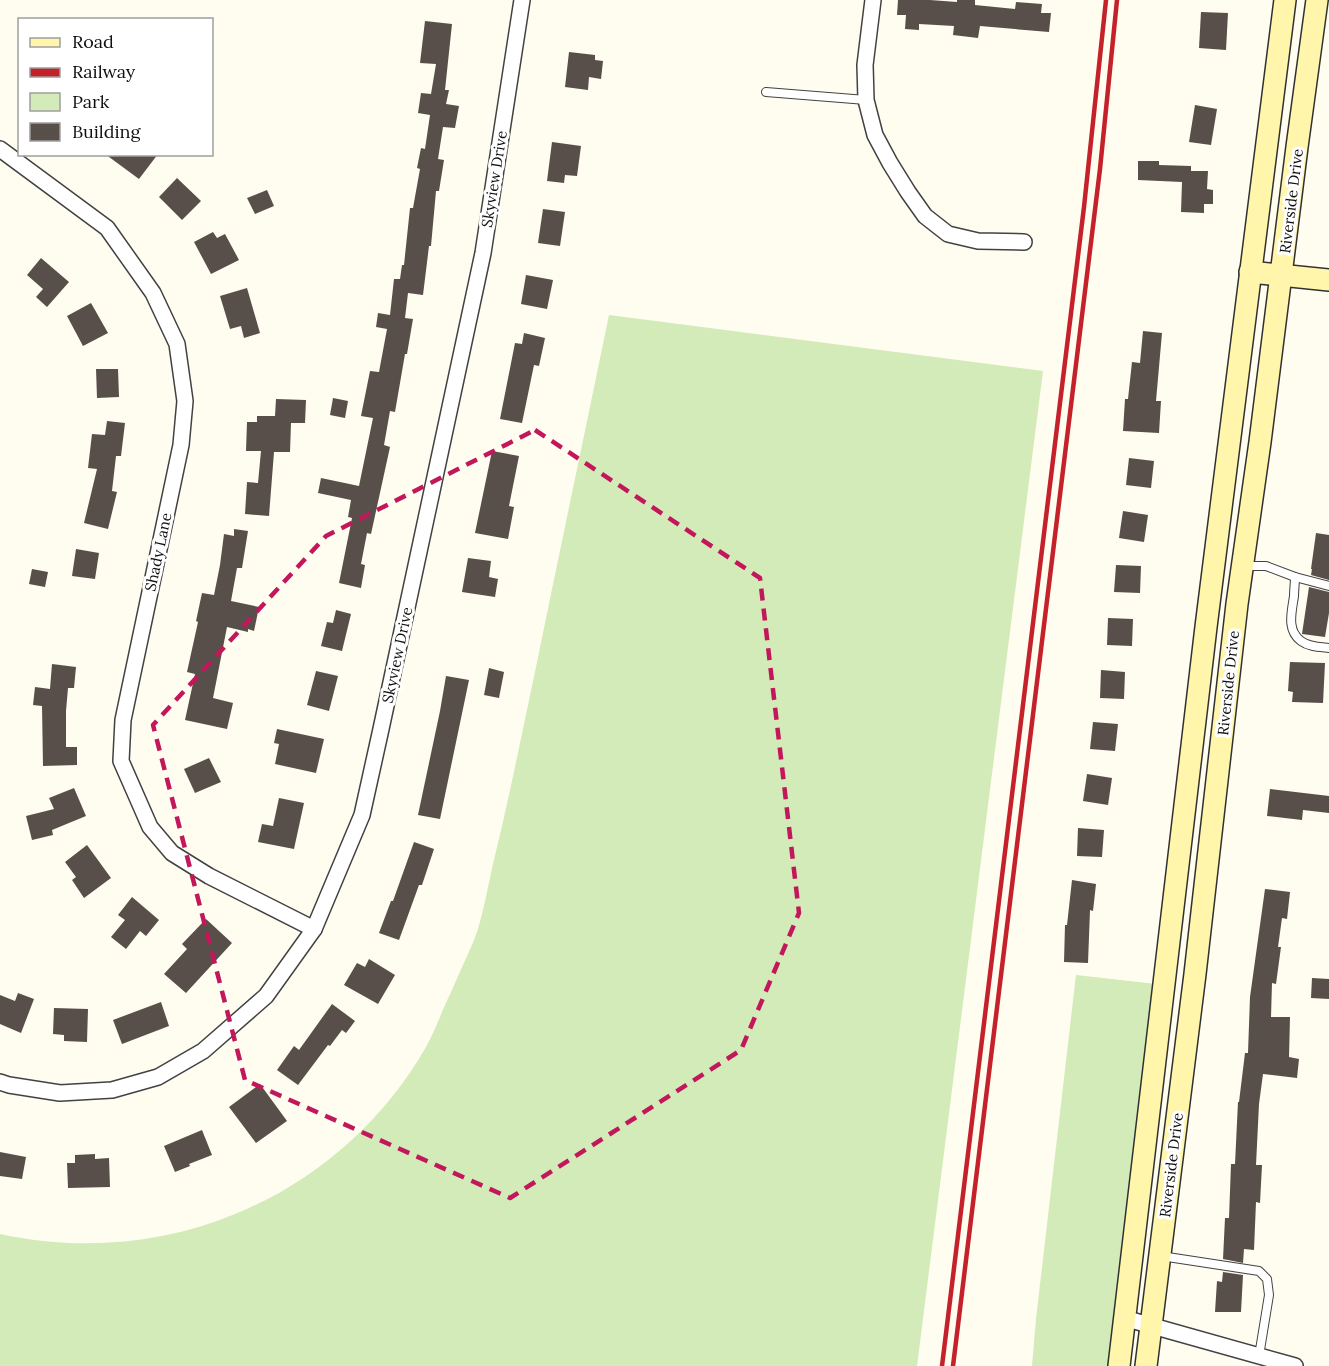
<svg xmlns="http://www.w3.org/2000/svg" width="1329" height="1366" font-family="Lora,serif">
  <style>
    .green { fill: #d3ebb8 }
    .building { fill: #584f4a }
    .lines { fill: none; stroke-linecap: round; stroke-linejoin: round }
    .lane-casing { stroke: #424242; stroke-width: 10 }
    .street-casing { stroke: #424242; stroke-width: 18 }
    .secondary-casing { stroke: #313131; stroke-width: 24 }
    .lane { stroke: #fff; stroke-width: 8 }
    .street { stroke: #fff; stroke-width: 15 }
    .secondary { stroke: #fff5ab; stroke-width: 21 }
    .rail { stroke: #c4212b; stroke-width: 4.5 }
    .marked { fill: none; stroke: #c2185b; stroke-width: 4.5; stroke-dasharray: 12 8; stroke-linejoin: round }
    .labels { text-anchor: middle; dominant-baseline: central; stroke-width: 6; stroke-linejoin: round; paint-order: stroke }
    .street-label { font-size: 15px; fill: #0f0f0f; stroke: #fff }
  </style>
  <rect width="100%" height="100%" fill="#fffcf0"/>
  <!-- green -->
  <g class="green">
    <path d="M609 315 1043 371 917 1366H0V1234C79 1251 160 1245 235 1214 315 1182 383 1122 426 1047 436 1029 443 1008 452 990 460 971 470 951 477 932 484 910 488 886 493 864 509 799 522 733 536 667 560 549 585 432 609 315Z"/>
    <polygon points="1076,975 1156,984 1108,1366 1032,1366 1036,1319"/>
  </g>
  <!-- building -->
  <g class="building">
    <polygon points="898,0 930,0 957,2 957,0 975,0 975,5 1015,9 1016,2 1042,4 1041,13 1051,13 1049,32 980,26 978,38 953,35 954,26 919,24 919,30 905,29 906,15 897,15"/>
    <polygon points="1201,12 1228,13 1226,50 1199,48"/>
    <polygon points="425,21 452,24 445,90 449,90 446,104 459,106 455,128 443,127 438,159 444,160 439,191 436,191 431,246 429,246 423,295 408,293 405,318 413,319 407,354 405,354 395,412 390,411 384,445 390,447 371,534 367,533 361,564 365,565 361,588 339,583 352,518 348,517 351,500 318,493 321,478 359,486 373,418 361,416 370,371 379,372 387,329 376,327 378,313 390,315 394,279 400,279 402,265 404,265 410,208 413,208 420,169 417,168 421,148 425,149 430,115 418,113 421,93 431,94 436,64 420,63"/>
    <polygon points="569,52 595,55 595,60 603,61 601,79 589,77 588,90 565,87"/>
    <polygon points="1195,105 1217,109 1211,145 1189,142"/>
    <polygon points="552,142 581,146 577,176 565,175 564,183 547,181"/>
    <polygon points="105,154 158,154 139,179"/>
    <polygon points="1138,161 1159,161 1159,165 1191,166 1191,171 1208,171 1207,189 1213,190 1213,204 1204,204 1204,213 1181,212 1182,182 1138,180"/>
    <polygon points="177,178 201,201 182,220 159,197"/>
    <polygon points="267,190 274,206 255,214 247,198"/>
    <polygon points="543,209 565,212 560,246 538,243"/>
    <polygon points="213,232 217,238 225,234 239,260 211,274 194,242"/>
    <polygon points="41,258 69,282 47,307 36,297 43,289 27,275"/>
    <polygon points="526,275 553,280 547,309 521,304"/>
    <polygon points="247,288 260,333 244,338 241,326 230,329 220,296"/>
    <polygon points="91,303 108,333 83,346 67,316"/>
    <polygon points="1143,331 1162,333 1156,401 1161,401 1159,433 1123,431 1125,399 1128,399 1132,362 1140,363"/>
    <polygon points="524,333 545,338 539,366 534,365 522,423 500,419 515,343 522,344"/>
    <polygon points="96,369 118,369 119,397 97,398"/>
    <polygon points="333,398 348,401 345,418 330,415"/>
    <polygon points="276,399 306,400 305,423 291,423 290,452 274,452 269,516 245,514 247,482 258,483 261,451 246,451 247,422 257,422 257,416 275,416"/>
    <polygon points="107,421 125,423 121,456 116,456 112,491 117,492 108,529 84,523 97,469 88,468 92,434 105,435"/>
    <polygon points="492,451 519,456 509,506 514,507 508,539 475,533"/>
    <polygon points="1129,458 1154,461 1151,488 1126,485"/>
    <polygon points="1123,511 1148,515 1144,542 1119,538"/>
    <polygon points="234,529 248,531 242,568 237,568 231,601 259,607 254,631 248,629 248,632 227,627 213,698 233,703 227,729 185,720 195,674 187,672 198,622 196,621 202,593 214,595 220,565 224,534 234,536"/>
    <polygon points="1316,533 1329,535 1329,580 1311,575 1312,569 1311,569"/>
    <polygon points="76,549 99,553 95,579 72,576"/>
    <polygon points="468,558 491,561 489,577 498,579 495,597 462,592"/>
    <polygon points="1116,565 1141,566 1140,593 1114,592"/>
    <polygon points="32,569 48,572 45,587 29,584"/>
    <polygon points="1309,587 1329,592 1329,613 1325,637 1302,634"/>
    <polygon points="336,610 351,614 342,651 321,646 327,622 333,623"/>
    <polygon points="1108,618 1133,619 1132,646 1107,645"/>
    <polygon points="1290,662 1325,663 1323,703 1292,702 1293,692 1288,691"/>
    <polygon points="52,664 76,667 74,688 68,688 66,711 66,747 77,747 77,765 43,766 42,706 33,705 35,687 50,689"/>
    <polygon points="489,668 504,672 499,698 484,695"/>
    <polygon points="1101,670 1125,672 1124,699 1100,698"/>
    <polygon points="316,671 338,676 329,711 307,705"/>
    <polygon points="446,676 469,680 440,819 418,815 440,711"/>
    <polygon points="1093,722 1118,724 1115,751 1090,749"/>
    <polygon points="277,729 324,739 316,773 275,764 279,744 274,743"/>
    <polygon points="209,758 221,782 195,793 184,769"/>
    <polygon points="1087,774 1112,778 1108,805 1083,801"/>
    <polygon points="74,788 86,816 52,830 53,835 32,840 26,816 54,809 49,798"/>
    <polygon points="1270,789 1329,796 1329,813 1303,810 1302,820 1267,816"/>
    <polygon points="279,798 304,803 294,849 258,842 262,824 273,826"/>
    <polygon points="1078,828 1104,830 1102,857 1077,856"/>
    <polygon points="414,842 434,849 422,885 419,885 399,940 379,933 391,901 393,901"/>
    <polygon points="87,845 111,878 84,898 72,880 76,877 65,862"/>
    <polygon points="1072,880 1096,884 1093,911 1090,910 1088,963 1064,962 1065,925 1067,925"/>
    <polygon points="1265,889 1290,892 1287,919 1282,918 1278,947 1281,947 1276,984 1272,983 1271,1017 1290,1017 1289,1057 1299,1059 1297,1078 1263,1074 1259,1104 1256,1165 1262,1165 1260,1203 1256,1202 1254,1250 1244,1249 1243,1263 1223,1259 1225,1218 1229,1218 1231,1164 1235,1164 1238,1102 1239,1102 1245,1053 1248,1053 1250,997"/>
    <polygon points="132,897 159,920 146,936 140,931 126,949 111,937 125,920 118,915"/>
    <polygon points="206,919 232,943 186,993 164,974 187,949 182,944"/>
    <polygon points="369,959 395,975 378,1004 344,985 357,963 365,967"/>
    <polygon points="1312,978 1329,979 1329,999 1311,998"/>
    <polygon points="18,993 34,999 21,1033 0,1024 0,995 15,1001"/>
    <polygon points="161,1002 169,1026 122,1044 113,1020"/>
    <polygon points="332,1004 355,1021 346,1033 342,1030 330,1046 328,1045 298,1085 277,1070 294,1046 299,1050"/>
    <polygon points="54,1008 88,1009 87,1042 64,1041 64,1035 53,1034"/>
    <polygon points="260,1084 287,1121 256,1143 229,1107"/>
    <polygon points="202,1130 212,1155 189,1164 190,1166 175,1172 164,1146"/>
    <polygon points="0,1152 26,1157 22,1179 0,1176"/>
    <polygon points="95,1154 95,1159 109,1158 110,1187 68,1188 67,1163 75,1163 75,1155"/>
    <polygon points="1223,1272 1243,1275 1241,1312 1215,1312 1217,1281 1222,1282"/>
  </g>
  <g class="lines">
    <!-- lane casing -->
    <g class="lane-casing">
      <g id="lane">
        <polyline points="766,92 866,100"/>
        <polyline points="1244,566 1266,566 1295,577 1329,586"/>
        <path d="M1295 577C1295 583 1294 590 1294 596 1292 611 1286 630 1301 641 1309 647 1320 647 1329 648"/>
        <polyline points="1161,1256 1259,1271 1267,1279 1269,1295 1259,1356"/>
      </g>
    </g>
    <!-- street casing -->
    <g class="street-casing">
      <g id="street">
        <polyline points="873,0 865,65 866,100 875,135 890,163 908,192 925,216 948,234 978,241 1024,242"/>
        <polyline points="0,149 107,228 153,293 177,344 185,401 181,445 123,720 121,761 150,827 172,853 209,876 314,929"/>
        <polyline points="0,1082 9,1085 60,1093 112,1090 158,1077 203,1051 266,996 314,929 362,815 381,729 483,253 522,0"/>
        <polyline points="1124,1318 1295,1366"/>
      </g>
    </g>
    <!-- secondary casing -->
    <g class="secondary-casing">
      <g id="secondary">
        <polyline points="1250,272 1329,280"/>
        <polyline points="1119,1366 1206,627 1285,0"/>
        <polyline points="1146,1366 1195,974 1237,604 1260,442 1297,147 1317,0"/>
      </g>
    </g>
    <!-- lane -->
    <use href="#lane" class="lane"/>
    <!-- street -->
    <use href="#street" class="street"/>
    <!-- secondary -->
    <use href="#secondary" class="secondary"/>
    <!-- rail -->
    <g class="rail">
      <polyline points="942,1366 1084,207 1106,0"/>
      <polyline points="953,1366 1100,169 1117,0"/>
    </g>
  </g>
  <!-- marked area -->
  <path class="marked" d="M535 430 760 578 799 913 741 1050 510 1198 245 1080 153 725 326 536Z"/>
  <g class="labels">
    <!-- street labels -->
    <g class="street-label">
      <text transform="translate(494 179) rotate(-81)">Skyview Drive</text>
      <text transform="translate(1291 201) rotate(-83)">Riverside Drive</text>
      <text transform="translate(158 552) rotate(-78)">Shady Lane</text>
      <text transform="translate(397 655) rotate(-78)">Skyview Drive</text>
      <text transform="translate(1228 683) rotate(-84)">Riverside Drive</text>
      <text transform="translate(1171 1165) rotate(-83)">Riverside Drive</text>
    </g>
  </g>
  <!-- legend -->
  <rect x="18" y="18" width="195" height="138" fill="#ffffff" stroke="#9f9f9f" stroke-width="1.5"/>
  <rect x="30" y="38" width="30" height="9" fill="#fff5ab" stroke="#9f9f9f" stroke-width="1.5"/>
  <text x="72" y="48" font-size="18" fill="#0f0f0f">Road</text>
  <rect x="30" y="68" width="30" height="9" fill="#c4212b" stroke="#9f9f9f" stroke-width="1.5"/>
  <text x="72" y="78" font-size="18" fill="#0f0f0f">Railway</text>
  <rect x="30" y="93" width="30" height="18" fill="#d3ebb8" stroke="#9f9f9f" stroke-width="1.5"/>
  <text x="72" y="108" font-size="18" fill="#0f0f0f">Park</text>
  <rect x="30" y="123" width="30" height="18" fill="#584f4a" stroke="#9f9f9f" stroke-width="1.5"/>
  <text x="72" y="138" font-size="18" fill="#0f0f0f">Building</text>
</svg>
